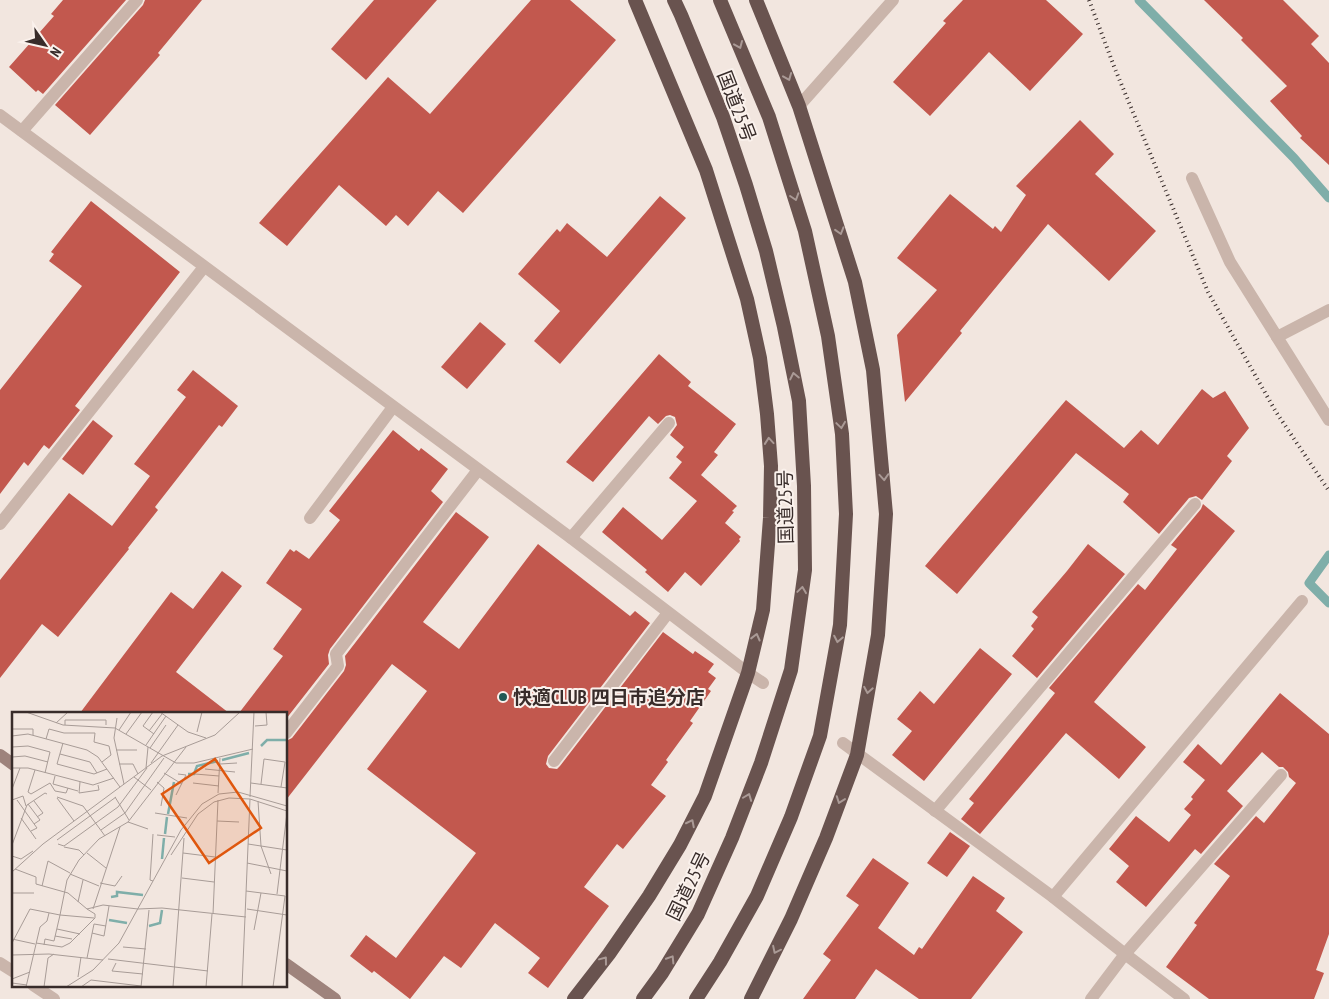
<svg xmlns="http://www.w3.org/2000/svg" width="1329" height="999" font-family="'PT Sans Narrow','Noto Sans JP',sans-serif">
  <style>
    .lines { fill: none; stroke-linecap: round; stroke-linejoin: round }
    .stream { stroke: #7faea9; stroke-width: 9 }
    .building { fill: #c2584e }
    .service { stroke: #cab5ab; stroke-width: 12 }
    .minor { stroke: #cab5ab; stroke-width: 12 }
    .secondary { stroke: #9e837c; stroke-width: 12 }
    .trunk { stroke: #69534f; stroke-width: 14 }
    .rail { stroke: #382c2a; stroke-width: 4; stroke-dasharray: 1 4; stroke-linecap: butt }
    .oneway { stroke: #aa9a96 }
    .poi-dot { fill: #215954; stroke: #faf1ec; stroke-width: 2 }
    .labels { text-anchor: middle; dominant-baseline: central; stroke-width: 4; stroke-linejoin: round; paint-order: stroke }
    .street-label { font-size: 19px; fill: #382c2a; stroke: #faf1ec }
    .poi-label { font-size: 19px; font-weight: bold; fill: #382c2a; stroke: #faf1ec; text-anchor: start }
    .inset-river { fill: none; stroke: #7faea9; stroke-width: 2.5 }
    .inset-road { fill: none; stroke: #a89c97; stroke-width: 1 }
    .view { fill: #df570e; fill-opacity: 0.15; stroke: #df570e; stroke-width: 2.5 }
    .inset-edge { fill: none; stroke: #382c2a; stroke-width: 2.5 }
  </style>
  <rect width="100%" height="100%" fill="#f2e6df"/>
  <g class="lines">
    <!-- stream -->
    <g class="stream">
      <polyline points="1139,0 1294,158 1329,198"/>
      <polyline points="1329,555 1309,583 1329,603"/>
    </g>
  </g>
  <!-- building -->
  <g class="building">
    <polygon points="63,0 126,0 43,94 38,90 36,92 9,67 54,16 51,14"/>
    <polygon points="145,0 202,0 158,53 160,55 90,135 55,105 143,5"/>
    <polygon points="374,0 437,0 366,80 331,49"/>
    <polygon points="531,0 570,0 616,40 463,213 438,191 408,226 396,215 386,226 339,185 287,246 259,223 388,77 430,114"/>
    <polygon points="963,0 1046,0 1083,34 1030,91 989,52 930,116 893,82 946,23 943,21"/>
    <polygon points="1204,0 1283,0 1319,36 1311,44 1329,63 1329,165 1300,138 1302,136 1270,101 1287,86 1241,40 1243,38"/>
    <polygon points="1080,120 1114,154 1095,174 1156,231 1109,281 1048,224 960,331 962,333 905,402 897,335 937,290 897,258 950,194 993,229 995,226 1001,232 1026,195 1016,186"/>
    <polygon points="660,196 686,218 560,364 534,341 560,311 518,274 557,229 560,232 567,223 607,257"/>
    <polygon points="91,201 180,272 75,406 80,410 49,449 44,445 28,466 24,462 0,494 0,390 82,286 49,261 54,254 51,252"/>
    <polygon points="480,322 506,344 467,389 441,367"/>
    <polygon points="659,354 691,382 688,386 736,424 714,452 718,455 701,475 737,506 732,511 734,512 725,523 741,537 739,539 740,541 701,586 685,572 668,592 645,572 647,570 602,532 623,507 662,540 697,501 669,478 682,462 676,457 684,447 670,435 677,425 675,417 670,415 666,416 658,424 649,416 593,482 566,462"/>
    <polygon points="193,370 238,406 222,427 219,425 155,507 158,510 128,548 129,549 58,637 42,624 0,678 0,580 69,493 112,526 150,476 134,464 186,397 177,390"/>
    <polygon points="1202,389 1213,398 1225,391 1249,428 1227,456 1232,461 1202,500 1196,496 1189,498 1159,534 1123,502 1129,494 1076,453 957,594 925,566 1066,400 1124,448 1141,430 1158,445"/>
    <polygon points="93,420 113,436 83,475 62,459"/>
    <polygon points="393,430 419,451 421,448 448,469 431,491 443,502 330,649 328,655 329,664 286,719 286,713 239,713 283,656 273,649 302,609 266,583 290,549 294,552 296,550 309,559 340,520 329,511"/>
    <polygon points="1203,504 1235,531 1094,702 1146,747 1119,779 1066,733 980,834 961,819 974,803 969,799 1055,693 1049,688 1138,584 1145,590 1177,549 1171,545 1201,509"/>
    <polygon points="456,512 489,537 423,622 459,649 538,544 630,616 635,611 650,623 548,756 546,764 549,768 557,769 560,766 663,632 693,654 695,651 714,664 708,672 716,678 708,689 711,691 690,721 693,723 666,760 668,762 651,785 666,796 623,849 617,844 584,887 609,906 548,988 528,973 540,958 495,923 461,968 444,956 410,999 374,971 372,973 350,956 366,935 396,958 476,853 367,769 427,691 392,664 286,800 286,741 292,738 344,671 346,665 345,656"/>
    <polygon points="1088,544 1125,574 1037,678 1012,656 1034,629 1031,626 1038,617 1032,612 1067,571"/>
    <polygon points="222,571 242,586 176,672 229,713 80,713 171,592 193,609"/>
    <polygon points="980,648 1012,674 924,781 892,755 912,731 897,719 920,691 934,704"/>
    <polygon points="1280,693 1329,734 1329,934 1316,970 1324,973 1314,999 1209,999 1166,967 1197,925 1194,923 1230,876 1214,864 1256,816 1264,823 1296,783 1289,777 1288,772 1283,767 1279,767 1262,752 1227,791 1243,806 1201,854 1195,849 1146,907 1116,882 1129,866 1109,849 1136,816 1169,842 1191,815 1184,809 1193,799 1191,797 1205,780 1183,762 1198,744 1221,765"/>
    <polygon points="950,832 970,846 947,877 927,863"/>
    <polygon points="873,858 909,883 878,928 914,955 919,947 922,949 973,876 1005,898 996,911 1023,932 971,999 919,999 876,969 855,999 803,999 831,960 823,954 859,905 846,896"/>
  </g>
  <g class="lines">
    <!-- service -->
    <polyline class="service" points="0,524 204,267"/>
    <!-- minor -->
    <g class="minor">
      <polyline points="799,106 893,0"/>
      <polyline points="0,115 571,538 748,673 763,683"/>
      <polyline points="22,131 137,0"/>
      <polyline points="1192,178 1230,262 1329,420"/>
      <polyline points="1277,337 1329,310"/>
      <polyline points="310,518 393,407"/>
      <polyline points="571,538 669,423"/>
      <polyline points="286,733 338,666 336,654 478,470"/>
      <polyline points="843,743 1053,897 1125,954 1184,999"/>
      <polyline points="554,761 668,613"/>
      <polyline points="935,811 1195,504"/>
      <polyline points="1053,897 1302,601"/>
      <polyline points="0,963 14,972"/>
      <polyline points="33,985 54,999"/>
      <polyline points="1091,999 1125,954 1281,775"/>
    </g>
    <!-- secondary -->
    <g class="secondary">
      <polyline points="0,755 14,765"/>
      <polyline points="286,964 335,999"/>
    </g>
    <!-- trunk -->
    <g class="trunk">
      <polyline points="574,999 609,954 649,896 680,845 705,796 748,673 763,610 770,518 771,466 767,414 760,358 747,299 706,170 635,0"/>
      <polyline points="643,999 662,973 698,914 732,838 761,763 791,670 805,570 804,486 799,401 784,327 766,251 746,185 723,117 681,15 674,0"/>
      <polyline points="696,999 720,962 757,896 791,817 820,736 840,625 846,514 842,434 828,336 805,231 769,117 720,0"/>
      <polyline points="751,999 791,919 826,838 857,755 878,635 886,514 873,370 855,282 799,106 756,0"/>
    </g>
    <!-- rail -->
    <polyline class="rail" points="1089,0 1115,69 1208,292 1276,412 1329,491"/>
  </g>
  <!-- one-way arrows -->
  <defs><path id="oneway-chevron" d="M-2-3.5L2.5 0L-2 3.5" fill="none" stroke-width="1.6" stroke-linecap="round" stroke-linejoin="round" transform="scale(1.25)"/></defs>
  <g class="oneway">
    <use href="#oneway-chevron" transform="translate(739 45) rotate(67)"/>
    <use href="#oneway-chevron" transform="translate(788 77) rotate(68)"/>
    <use href="#oneway-chevron" transform="translate(795 197) rotate(72)"/>
    <use href="#oneway-chevron" transform="translate(840 231) rotate(73)"/>
    <use href="#oneway-chevron" transform="translate(794 376) rotate(-102)"/>
    <use href="#oneway-chevron" transform="translate(841 425) rotate(82)"/>
    <use href="#oneway-chevron" transform="translate(769 441) rotate(-95)"/>
    <use href="#oneway-chevron" transform="translate(884 477) rotate(86)"/>
    <use href="#oneway-chevron" transform="translate(802 590) rotate(-82)"/>
    <use href="#oneway-chevron" transform="translate(756 637) rotate(-76)"/>
    <use href="#oneway-chevron" transform="translate(838 639) rotate(101)"/>
    <use href="#oneway-chevron" transform="translate(868 690) rotate(100)"/>
    <use href="#oneway-chevron" transform="translate(748 797) rotate(-69)"/>
    <use href="#oneway-chevron" transform="translate(840 800) rotate(110)"/>
    <use href="#oneway-chevron" transform="translate(691 823) rotate(-63)"/>
    <use href="#oneway-chevron" transform="translate(776 950) rotate(116)"/>
    <use href="#oneway-chevron" transform="translate(671 959) rotate(-58)"/>
    <use href="#oneway-chevron" transform="translate(604 960) rotate(-53)"/>
  </g>
  <!-- markers -->
  <circle class="poi-dot" cx="503" cy="697" r="5"/>
  <g class="labels">
    <!-- street labels -->
    <g class="street-label">
      <text transform="translate(737 106) rotate(69)">国道25号</text>
      <text transform="translate(785 507) rotate(-91)">国道25号</text>
      <text transform="translate(688 886) rotate(-64)">国道25号</text>
    </g>
    <!-- poi labels -->
    <g class="poi-label">
      <text x="513" y="697">快適CLUB 四日市追分店</text>
    </g>
  </g>
  <!-- overview -->
  <g transform="translate(12 712)">
    <rect width="275" height="275" fill="#f2e6df"/>
    <path class="inset-river" d="M249 34 255 28H275M210 48 237 41M176 62H182L185 54 206 49M156 102 162 70M153 122 155 105M150 147 152 126M99 185 105 184V180L131 183M97 208 115 211M137 214 148 211 150 198"/>
    <path class="inset-road" d="M14 0 51 13 103 16 164 51H182L241 37M141 0 131 14 142 22M148 0 176 20 194 26M105 6 102 26 112 72M44 11 56 0M53 13V8H94V13M243 14 255 13 254 0M0 17H21V23M107 18 119 0M137 19 150 2M185 20 190 0M114 22 130 0M0 24 16 22 75 38 86 45 108 75M34 27 37 17 52 21H83L82 30 97 34 99 43 90 50M51 31 45 52 82 62 95 57M134 33 154 4M0 35 16 34 38 40 33 61M138 36 154 13M104 38H125M48 42 78 50 85 61M0 45 13 44 36 50M139 51 166 13M107 52H121L126 62M208 52 225 51M0 56H16L81 73 102 66M134 56 136 35M193 57 223 60M23 58 16 80 19 82 38 71 43 79 54 81 56 76M152 61 170 72M183 62 207 64M43 64 41 72 66 79M122 65 139 78M68 70 67 81 87 78 86 73M145 70 152 76 149 94M181 71 207 74M239 71 275 76M249 72 252 47 273 50 269 75M0 77 8 56M206 81 208 46M164 83 174 63 166 62M45 85 71 94 93 124M103 85 117 108M238 85 242 0M45 86 62 109M0 88 11 84 14 94M5 88 25 116 19 119M22 89 31 101 25 105M246 89 249 134 259 162M16 92 28 108 22 112M143 101 175 106M9 106 24 127M205 109 227 110M116 110 136 117M89 118 113 101 152 46M145 123 163 125M45 128 104 85M46 132 52 134 106 95 135 56M236 132 275 138M0 133 15 93 33 81 35 82M52 135 67 138 72 143M75 141 94 156M171 141 203 145M159 143 186 102 202 90 217 86 238 87 275 99M0 144 9 147 21 139M235 151 275 159M3 157 24 165V172L56 181 75 197 91 193 126 197 150 196 234 205M0 160 31 132 150 44 203 23 228 0M58 162 87 174M170 166 202 170M141 169 138 168 141 122M88 171 103 174 110 164M30 174 36 149 58 161M234 179 273 184 261 275M0 181H22M265 182 275 101M66 190 71 168M81 197 108 115M235 197 275 203M201 202 206 88M45 217 68 222M242 218 249 181M80 221 92 224 97 194M43 224 60 227M0 227 23 232M0 231 18 197 48 203 55 168 67 148 87 127 116 110 174 35M24 231 50 235 58 231 83 206V202L75 197M32 233 33 227 42 229 48 203 82 206M111 235 134 237M0 243 37 242 91 248M75 246 82 212 94 214M96 247 196 259M104 251 100 259 131 262M66 265 69 245M0 267 18 260M0 271 15 273M14 275 28 215 35 209 37 201M32 275 36 246 42 242M54 275 81 258 107 231 169 118 190 92 207 82 226 80 275 94M69 275 79 268 129 274M129 275 137 198M161 275 172 126M194 275 200 202M230 275 238 87"/>
    <path class="view" d="M203 47 249 116 197 151 150 82Z"/>
    <rect width="275" height="275" class="inset-edge"/>
  </g>
  <!-- north arrow -->
  <g transform="translate(45 45) rotate(124)" stroke="#faf1ec" stroke-width="4" paint-order="stroke">
  <path d="M0-4L9 19L0 12L-9 19Z" fill="#382c2a"/>
  <text y="-8" font-size="14" font-weight="bold" text-anchor="middle" fill="#382c2a">N</text>
  </g>
</svg>
